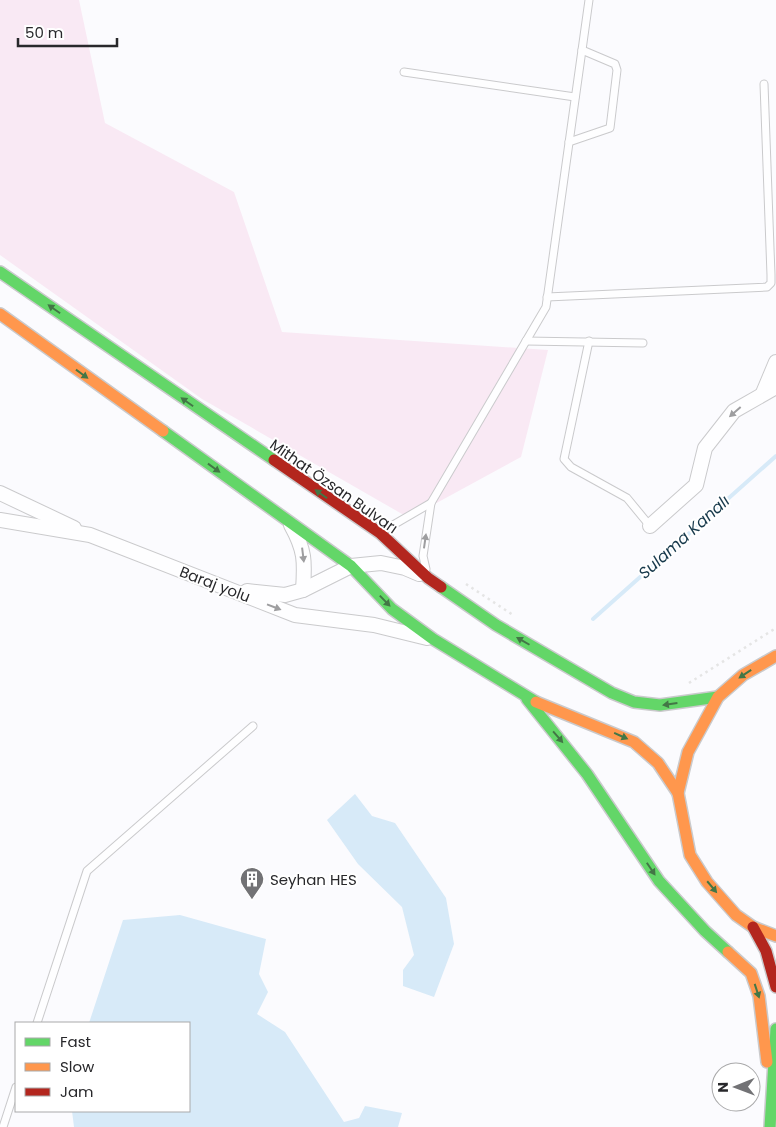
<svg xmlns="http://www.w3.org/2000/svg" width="776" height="1127" font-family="Poppins,sans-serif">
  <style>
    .green { fill: #f9e9f4 }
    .water { fill: #d7eaf8 }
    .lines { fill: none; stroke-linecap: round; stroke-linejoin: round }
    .stream { stroke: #d7eaf8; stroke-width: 4 }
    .lane-casing { stroke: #cacacc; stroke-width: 9 }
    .street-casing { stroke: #cacacc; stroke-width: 16 }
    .fast-casing { stroke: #cacacc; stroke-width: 14 }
    .slow-casing { stroke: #cacacc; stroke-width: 14 }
    .jam-casing { stroke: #cacacc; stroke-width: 14 }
    .path { stroke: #e5e5e5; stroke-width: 2.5; stroke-dasharray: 2.5 4; stroke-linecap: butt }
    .lane { stroke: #fefeff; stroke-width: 7 }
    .street { stroke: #fefeff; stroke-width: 14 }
    .fast { stroke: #63d668; stroke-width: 11 }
    .slow { stroke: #ff974d; stroke-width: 11 }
    .jam { stroke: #b3261e; stroke-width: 11 }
    .oneway { fill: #437646 }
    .oneway2 { fill: #9e9ea0 }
    .labels { text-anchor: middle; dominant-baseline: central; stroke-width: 4; stroke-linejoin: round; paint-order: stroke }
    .street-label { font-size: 15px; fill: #28282b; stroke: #fff }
    .poi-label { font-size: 15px; fill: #28282b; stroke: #fff; text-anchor: start }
    .water-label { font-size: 16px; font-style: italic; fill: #17394b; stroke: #fff }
  </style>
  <rect width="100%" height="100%" fill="#fbfbfe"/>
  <!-- green -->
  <polygon class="green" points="0,0 79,0 105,123 234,192 282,332 548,350 521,457 409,518 202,399 0,255"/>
  <!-- water -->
  <g class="water">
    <polygon points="355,794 372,816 395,823 446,898 454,944 434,997 403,986 403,970 414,955 402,907 358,864 327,820"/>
    <polygon points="180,915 266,939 259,974 268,992 257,1014 285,1032 344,1122 359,1118 365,1106 402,1113 398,1127 74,1127 72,1111 189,1111 189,1023 89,1023 123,920"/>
  </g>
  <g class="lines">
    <!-- stream -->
    <polyline class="stream" points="593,619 776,456"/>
    <!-- lane casing -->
    <g class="lane-casing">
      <g id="lane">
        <polyline points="404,72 575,97"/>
        <polyline points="569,142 610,128 617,70 615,64 582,50"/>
        <polyline points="547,297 767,287 771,283 771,275 764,84"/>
        <polyline points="526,341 643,343"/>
        <polyline points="589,341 564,459 571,467 627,498 650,526"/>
        <polyline points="381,532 431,503"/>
        <polyline points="426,569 423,556 431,503 546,307 589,0"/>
        <polyline points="37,1023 87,871 253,726"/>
        <polyline points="3,1127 16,1087"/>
      </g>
    </g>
    <!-- street casing -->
    <g class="street-casing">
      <g id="street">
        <polyline points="763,393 776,362"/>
        <polyline points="0,493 74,528"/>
        <polyline points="0,520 90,535 295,615 374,625 427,638"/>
        <path d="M291 525C305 550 305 561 303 590"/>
        <polyline points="650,526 696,485 705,448 734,411 776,387"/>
        <polyline points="247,591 285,595 303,590 351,566 381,563 405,568 419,574"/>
      </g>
    </g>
    <!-- fast casing -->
    <g class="fast-casing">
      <g id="fast">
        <polyline points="0,272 274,460"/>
        <polyline points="163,431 351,566 392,609 433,639 536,702"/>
        <polyline points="441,587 496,625 612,693 634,702 660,705 718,697"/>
        <polyline points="527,699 587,774 659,881 705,931 728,952"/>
        <polyline points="770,1127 776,1029"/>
      </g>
    </g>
    <!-- slow casing -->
    <g class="slow-casing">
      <g id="slow">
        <polyline points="0,314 163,431"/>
        <polyline points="776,656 743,675 718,697 688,752 678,793 690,855 707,882 736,915 753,927 776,936"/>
        <polyline points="536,702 634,742 658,763 678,793"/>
        <polyline points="728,952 751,973 759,996 767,1062"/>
      </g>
    </g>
    <!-- jam casing -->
    <g class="jam-casing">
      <g id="jam">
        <polyline points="274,460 380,533 428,578 441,587"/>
        <polyline points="753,927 766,951 776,987"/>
      </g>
    </g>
    <!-- path -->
    <g class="path">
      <polyline points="466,584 513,615"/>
      <polyline points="689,683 776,628"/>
      <polyline points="754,1072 754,1084"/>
    </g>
    <!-- lane -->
    <use href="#lane" class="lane"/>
    <!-- street -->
    <use href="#street" class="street"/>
    <!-- fast -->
    <use href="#fast" class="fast"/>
    <!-- slow -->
    <use href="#slow" class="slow"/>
    <!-- jam -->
    <use href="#jam" class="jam"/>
  </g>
  <!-- one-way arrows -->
  <defs><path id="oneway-solid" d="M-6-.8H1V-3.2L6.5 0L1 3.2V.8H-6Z" transform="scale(1.25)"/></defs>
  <g class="oneway">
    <use href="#oneway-solid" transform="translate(54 309) rotate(-145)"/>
    <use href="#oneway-solid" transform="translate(82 374) rotate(36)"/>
    <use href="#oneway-solid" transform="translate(187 402) rotate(-145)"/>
    <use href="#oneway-solid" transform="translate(214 468) rotate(36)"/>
    <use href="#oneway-solid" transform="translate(321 494) rotate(-145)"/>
    <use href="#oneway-solid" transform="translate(385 601) rotate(46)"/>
    <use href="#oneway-solid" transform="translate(523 641) rotate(-150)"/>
    <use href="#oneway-solid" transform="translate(745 674) rotate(146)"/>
    <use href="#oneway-solid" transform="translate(670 704) rotate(172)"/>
    <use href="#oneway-solid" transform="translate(621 736) rotate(24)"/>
    <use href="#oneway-solid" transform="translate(558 737) rotate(49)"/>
    <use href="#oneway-solid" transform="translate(651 869) rotate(56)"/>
    <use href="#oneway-solid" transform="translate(712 887) rotate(50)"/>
    <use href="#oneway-solid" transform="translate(757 991) rotate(72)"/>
  </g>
  <g class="oneway2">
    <use href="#oneway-solid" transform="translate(735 412) rotate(139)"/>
    <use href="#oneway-solid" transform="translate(425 541) rotate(-82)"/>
    <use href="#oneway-solid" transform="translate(303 555) rotate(83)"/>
    <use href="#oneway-solid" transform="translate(274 607) rotate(21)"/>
  </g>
  <!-- icons -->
  <defs>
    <g id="building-pin" transform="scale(1.25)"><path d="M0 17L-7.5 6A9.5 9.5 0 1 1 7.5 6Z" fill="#727275" stroke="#fff"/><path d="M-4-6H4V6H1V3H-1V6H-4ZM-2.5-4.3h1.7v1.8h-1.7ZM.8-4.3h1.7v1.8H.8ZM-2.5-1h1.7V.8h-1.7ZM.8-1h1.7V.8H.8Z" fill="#fff"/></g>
  </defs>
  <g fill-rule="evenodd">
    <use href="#building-pin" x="252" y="879"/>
  </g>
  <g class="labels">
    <!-- street labels -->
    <g class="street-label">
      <text transform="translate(334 486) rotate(35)">Mithat Özsan Bulvarı</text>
      <text transform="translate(215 584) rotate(21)">Baraj yolu</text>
    </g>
    <!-- poi labels -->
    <g class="poi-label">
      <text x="270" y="879">Seyhan HES</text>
    </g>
    <!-- water labels -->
    <g class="water-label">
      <text transform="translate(684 537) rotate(-42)">Sulama Kanalı</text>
    </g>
  </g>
  <!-- legend -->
  <rect x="15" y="1022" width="175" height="90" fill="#ffffff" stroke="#a9a9aa"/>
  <rect x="25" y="1038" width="25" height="8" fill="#63d668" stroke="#a9a9aa"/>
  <text x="60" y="1047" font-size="15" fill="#28282b">Fast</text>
  <rect x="25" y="1063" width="25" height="8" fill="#ff974d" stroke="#a9a9aa"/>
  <text x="60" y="1072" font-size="15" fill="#28282b">Slow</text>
  <rect x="25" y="1088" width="25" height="8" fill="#b3261e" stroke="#a9a9aa"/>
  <text x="60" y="1097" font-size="15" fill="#28282b">Jam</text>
  <!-- north arrow -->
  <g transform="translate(736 1087) rotate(269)"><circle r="24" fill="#ffffff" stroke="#a9a9aa"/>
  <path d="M0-4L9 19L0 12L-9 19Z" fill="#727275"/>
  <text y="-8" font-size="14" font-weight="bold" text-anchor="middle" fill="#28282b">N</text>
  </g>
  <!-- scale -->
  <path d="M18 38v8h99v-8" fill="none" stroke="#28282b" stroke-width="2.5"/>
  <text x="25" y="38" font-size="15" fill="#28282b" stroke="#ffffff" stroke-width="4" paint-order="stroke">50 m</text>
</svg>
